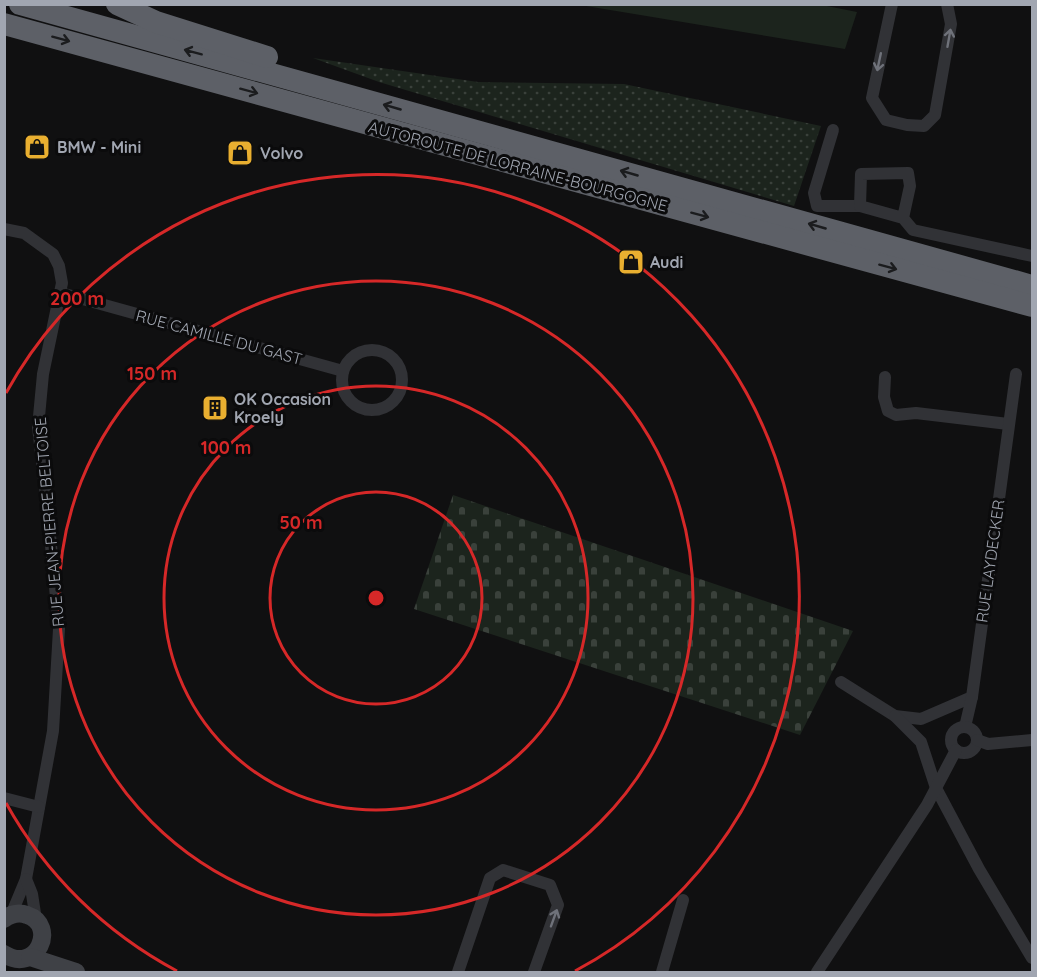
<svg xmlns="http://www.w3.org/2000/svg" width="1037" height="977" font-family="Quicksand,sans-serif">
  <style>
    .grass { fill: url(#grass-dots) }
    .cemetery { fill: url(#cemetery-stones) }
    .garden { fill: #1c241d }
    .lines { fill: none; stroke-linecap: round; stroke-linejoin: round }
    .street { stroke: #313236; stroke-width: 12 }
    .secondary { stroke: #3f4146; stroke-width: 18 }
    .highway { stroke: #5d6067; stroke-width: 22 }
    .oneway { stroke: #6f727a }
    .oneway2 { stroke: #1b1c1e }
    .ring { fill: none; stroke: #d62828; stroke-width: 3 }
    .labels { text-anchor: middle; dominant-baseline: central; stroke-width: 6; stroke-linejoin: round; paint-order: stroke }
    .poi-label { font-size: 16px; font-weight: bold; fill: #a1a6b1; stroke: #0b0b0c; text-anchor: start }
    .street-label { font-size: 16px; fill: #a1a6b1; stroke: #0b0b0c }
    .centre { fill: #d62828; stroke: #0b0b0c; stroke-width: 3 }
    .ring-label { font-size: 18px; text-anchor: middle; font-weight: bold; fill: #d62828; stroke: #0b0b0c; stroke-width: 6; stroke-linejoin: round; paint-order: stroke }
  </style>
  <defs>
    <pattern id="grass-dots" width="8" height="8" patternUnits="userSpaceOnUse" patternTransform="scale(1.5)"><rect width="8" height="8" fill="#1c241d"/><path d="M2 2h.1M6 6h.1" fill="none" stroke="#3a413b" stroke-width="1.8" stroke-linecap="round"/></pattern>
    <pattern id="cemetery-stones" width="16" height="16" patternUnits="userSpaceOnUse" patternTransform="scale(1.5)"><rect width="16" height="16" fill="#1c241d"/><path d="M2 7V4a2 2 0 0 1 4 0v3zM10 15v-3a2 2 0 0 1 4 0v3z" fill="#3a413b"/></pattern>
  </defs>
  <rect width="100%" height="100%" fill="#101011"/>
  <!-- grass -->
  <polygon class="grass" points="313,58 478,82 624,84 821,126 794,206 379,82"/>
  <!-- cemetery -->
  <polygon class="cemetery" points="453,495 853,631 800,735 414,609"/>
  <!-- garden -->
  <polygon class="garden" points="822,5 857,12 845,49 580,5"/>
  <g class="lines">
    <!-- street -->
    <g class="street">
      <polyline points="892,4 872,98 886,120 907,125 924,126 935,115 951,24 947,4"/>
      <polyline points="833,130 814,193 817,206 860,206"/>
      <polyline points="903,218 860,206 861,174 908,173 910,186 903,218 913,230 1032,256"/>
      <polyline points="4,229 24,233 53,254 59,266 62,283 43,374 38,427 48,514 59,629 53,731 26,879 11,915"/>
      <polyline points="61,293 343,371"/>
      <circle cx="372" cy="380" r="30"/>
      <polyline points="885,377 884,397 888,411 896,415 916,413 1008,424"/>
      <polyline points="841,682 895,716 921,719 972,697"/>
      <polyline points="895,716 921,742 936,788 979,869 1032,958"/>
      <polyline points="965,727 972,697 1016,374"/>
      <circle cx="964" cy="740" r="13"/>
      <polyline points="977,740 988,744 1032,740"/>
      <polyline points="4,798 39,807"/>
      <polyline points="26,879 32,894 36,920"/>
      <polyline points="458,972 490,878 503,870 550,885 558,905 534,972"/>
      <polyline points="662,972 683,900"/>
      <polyline points="817,972 927,805 956,750"/>
    </g>
    <!-- secondary -->
    <g class="secondary">
      <path d="M4 919C11 914 19 912 27 915 58 925 37 975 4 954"/>
      <polyline points="30,957 76,972"/>
    </g>
    <!-- highway -->
    <g class="highway">
      <polyline points="20,4 1032,286"/>
      <polyline points="117,4 156,22 267,57"/>
      <polyline points="4,24 1032,306"/>
    </g>
  </g>
  <!-- one-way arrows -->
  <defs><path id="oneway-shaft" d="M-6 0H5M1.5-3L5.5 0L1.5 3" fill="none" stroke-width="1.6" stroke-linecap="round" stroke-linejoin="round" transform="scale(1.5)"/></defs>
  <g class="oneway">
    <use href="#oneway-shaft" transform="translate(949 38) rotate(-80)"/>
    <use href="#oneway-shaft" transform="translate(879 62) rotate(102)"/>
    <use href="#oneway-shaft" transform="translate(554 918) rotate(-70)"/>
  </g>
  <g class="oneway2">
    <use href="#oneway-shaft" transform="translate(61 39) rotate(15)"/>
    <use href="#oneway-shaft" transform="translate(193 52) rotate(-165)"/>
    <use href="#oneway-shaft" transform="translate(249 91) rotate(15)"/>
    <use href="#oneway-shaft" transform="translate(392 107) rotate(-164)"/>
    <use href="#oneway-shaft" transform="translate(629 173) rotate(-164)"/>
    <use href="#oneway-shaft" transform="translate(700 215) rotate(15)"/>
    <use href="#oneway-shaft" transform="translate(817 226) rotate(-164)"/>
    <use href="#oneway-shaft" transform="translate(888 267) rotate(15)"/>
  </g>
  <!-- distance rings -->
  <g class="ring">
    <circle cx="376" cy="598" r="106"/>
    <circle cx="376" cy="598" r="212"/>
    <circle cx="376" cy="598" r="317"/>
    <path d="M177 971A423 423 0 0 1 6 803M6 393A423 423 0 1 1 575 971"/>
  </g>
  <!-- icons -->
  <defs>
    <g id="shop-square" transform="scale(1.35)"><rect x="-9" y="-9" width="18" height="18" rx="4" fill="#e9af30" stroke="#0b0b0c"/><path d="M-5-2.5h2.3a2.7 3.5 0 0 1 5.4 0H5L5.5 6h-11ZM-1.5-2.5h3a1.5 2.3 0 0 0-3 0Z" fill="#111"/></g>
    <g id="building-square" transform="scale(1.35)"><rect x="-9" y="-9" width="18" height="18" rx="4" fill="#e9af30" stroke="#0b0b0c"/><path d="M-4-6H4V6H1V3H-1V6H-4ZM-2.5-4.3h1.7v1.8h-1.7ZM.8-4.3h1.7v1.8H.8ZM-2.5-1h1.7V.8h-1.7ZM.8-1h1.7V.8H.8Z" fill="#111"/></g>
  </defs>
  <g fill-rule="evenodd">
    <use href="#shop-square" x="37" y="147"/>
    <use href="#shop-square" x="240" y="153"/>
    <use href="#shop-square" x="631" y="262"/>
    <use href="#building-square" x="215" y="408"/>
  </g>
  <g class="labels">
    <!-- poi labels -->
    <g class="poi-label">
      <text x="57" y="147">BMW - Mini</text>
      <text x="260" y="153">Volvo</text>
      <text x="650" y="262">Audi</text>
      <text x="234" y="399">OK Occasion<tspan x="234" dy="18">Kroely</tspan></text>
    </g>
    <!-- street labels -->
    <g class="street-label">
      <text transform="translate(518 166) rotate(15)">AUTOROUTE DE LORRAINE-BOURGOGNE</text>
      <text transform="translate(219 337) rotate(15)">RUE CAMILLE DU GAST</text>
      <text transform="translate(49 522) rotate(-95)">RUE JEAN-PIERRE BELTOISE</text>
      <text transform="translate(990 561) rotate(-82)">RUE LAYDECKER</text>
    </g>
  </g>
  <circle cx="376" cy="598" r="9" class="centre"/>
  <g class="ring-label">
    <text x="77" y="305">200 m</text>
    <text x="152" y="380">150 m</text>
    <text x="226" y="454">100 m</text>
    <text x="301" y="529">50 m</text>
  </g>
  <!-- border -->
  <rect width="1037" height="977" fill="none" stroke="#a1a6b1" stroke-width="12"/>
</svg>
